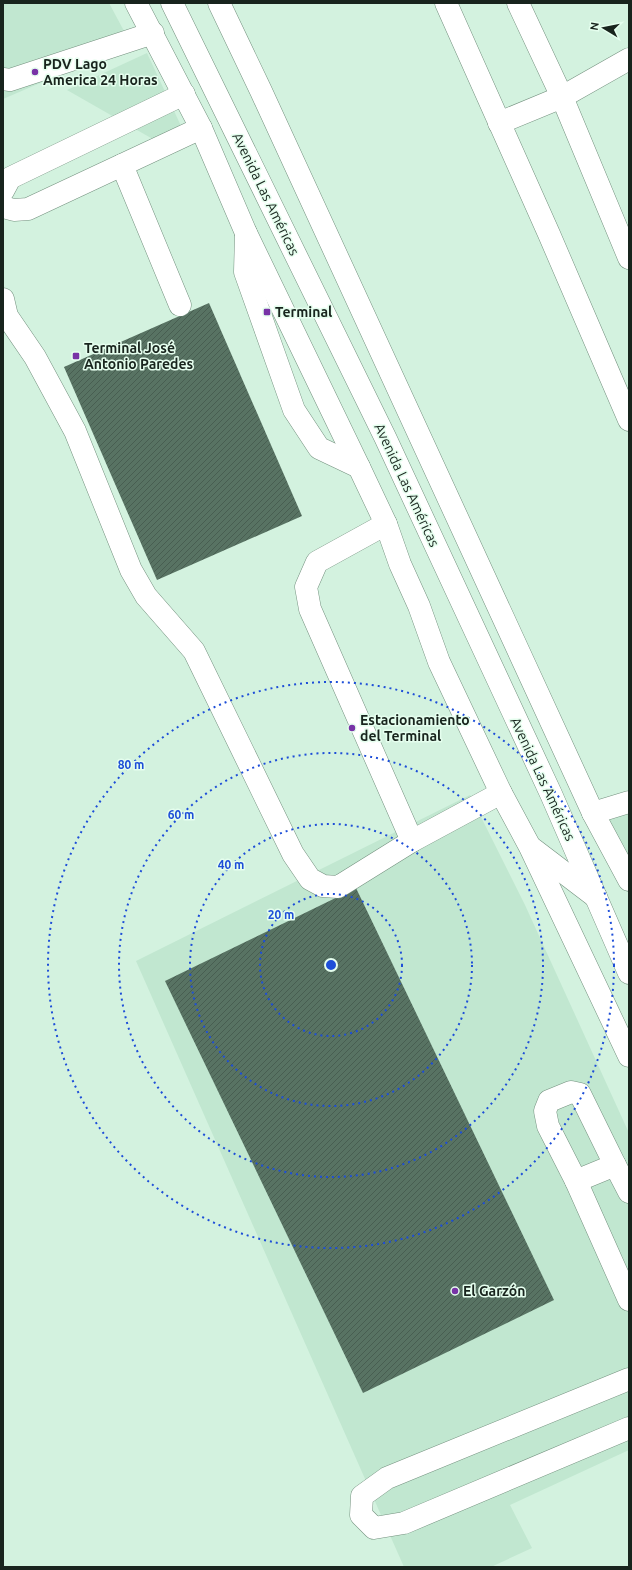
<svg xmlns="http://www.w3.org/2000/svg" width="632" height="1570" font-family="Ubuntu,sans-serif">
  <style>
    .built { fill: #c1e7d0 }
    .building { fill: url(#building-hatch) }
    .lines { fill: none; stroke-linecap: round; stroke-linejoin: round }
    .minor-casing { stroke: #74917f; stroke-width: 23 }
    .minor { stroke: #fff; stroke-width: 22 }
    .ring { fill: none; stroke: #1d4ed8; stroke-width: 2; stroke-dasharray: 2 4 }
    .poi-dot { fill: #7833a6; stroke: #e5feee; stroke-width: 1.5 }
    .labels { text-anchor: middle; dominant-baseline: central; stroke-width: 3; stroke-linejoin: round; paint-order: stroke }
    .poi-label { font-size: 14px; font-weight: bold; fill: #18241d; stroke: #e5feee; text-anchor: start }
    .street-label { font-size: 14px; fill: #18241d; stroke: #e5feee }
    .centre { fill: #1d4ed8; stroke: #e5feee; stroke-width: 2 }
    .ring-label { font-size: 12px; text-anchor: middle; font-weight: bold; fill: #1d4ed8; stroke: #e5feee; stroke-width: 3; stroke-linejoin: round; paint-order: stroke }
  </style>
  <defs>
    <pattern id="building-hatch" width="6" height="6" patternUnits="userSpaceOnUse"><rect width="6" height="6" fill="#587363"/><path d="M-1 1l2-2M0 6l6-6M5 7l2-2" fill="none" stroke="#485e51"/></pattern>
  </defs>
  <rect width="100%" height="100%" fill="#d3f2df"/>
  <!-- built -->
  <g class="built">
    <polygon points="3,3 109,3 131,44 3,99"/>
    <polygon points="147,53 188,141 172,150 67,90"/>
    <polygon points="470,795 525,905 629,1133 629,1450 510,1505 532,1548 491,1567 404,1567 136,961"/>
    <polygon points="629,812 629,864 604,819"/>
  </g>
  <!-- building -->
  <g class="building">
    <polygon points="209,303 302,516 157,580 64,367"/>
    <polygon points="356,888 554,1300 363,1393 165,981"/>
  </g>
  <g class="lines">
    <!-- minor casing -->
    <g class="minor-casing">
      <g id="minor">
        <polyline points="136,3 201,128 246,233 359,467"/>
        <polyline points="172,3 385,437 551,794 629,973"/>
        <polyline points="219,3 261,91 593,813 629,880"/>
        <polyline points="446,3 549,234 629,420"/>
        <polyline points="518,3 562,97 629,258"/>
        <polyline points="3,79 10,80 153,33"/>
        <polyline points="499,123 562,97 629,59"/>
        <polyline points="122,165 180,305"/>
        <polyline points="3,191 10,178 184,94"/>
        <polyline points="3,207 14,210 28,209 201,128"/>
        <polyline points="246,233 245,272 294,410 319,448 359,467 386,524 400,564 419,606 439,662 501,793 530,847 629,1056"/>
        <polyline points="3,299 7,316 35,357 75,431 131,570 146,596 194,651 293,854 310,879 323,886 338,887 412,841 501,793"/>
        <polyline points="386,524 317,562 306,587 310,609 412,841"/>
        <polyline points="593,813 629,802"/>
        <polyline points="533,849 596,897"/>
        <polygon points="571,1092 580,1094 615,1165 576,1181 548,1126 545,1111 549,1101"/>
        <polyline points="615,1165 629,1192"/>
        <polyline points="576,1181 629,1300"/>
        <polyline points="629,1379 387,1478 362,1496 361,1515 374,1528 404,1523 629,1428"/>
      </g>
    </g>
    <!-- minor -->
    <use href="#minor" class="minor"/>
  </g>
  <!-- distance rings -->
  <g class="ring">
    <circle cx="331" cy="965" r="71"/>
    <circle cx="331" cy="965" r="141"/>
    <circle cx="331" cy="965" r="212"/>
    <circle cx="331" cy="965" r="283"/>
  </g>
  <!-- markers -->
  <g class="poi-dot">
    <circle cx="35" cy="72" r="4"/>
    <rect x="263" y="308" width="8" height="8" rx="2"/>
    <rect x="72" y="352" width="8" height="8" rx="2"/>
    <circle cx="352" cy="728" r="4"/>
    <circle cx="455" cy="1291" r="4"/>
  </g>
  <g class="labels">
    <!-- poi labels -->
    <g class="poi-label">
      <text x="43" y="64">PDV Lago<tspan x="43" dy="16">America 24 Horas</tspan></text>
      <text x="275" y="312">Terminal</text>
      <text x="84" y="348">Terminal José<tspan x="84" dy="16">Antonio Paredes</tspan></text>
      <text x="360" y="720">Estacionamiento<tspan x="360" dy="16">del Terminal</tspan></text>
      <text x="463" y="1291">El Garzón</text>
    </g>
    <!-- street labels -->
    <g class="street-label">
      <text transform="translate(266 194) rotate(64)">Avenida Las Américas</text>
      <text transform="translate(407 485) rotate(65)">Avenida Las Américas</text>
      <text transform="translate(543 779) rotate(65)">Avenida Las Américas</text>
    </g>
  </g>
  <circle cx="331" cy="965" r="6" class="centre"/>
  <g class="ring-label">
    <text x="131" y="769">80 m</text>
    <text x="181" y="819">60 m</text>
    <text x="231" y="869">40 m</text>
    <text x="281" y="919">20 m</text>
  </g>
  <!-- border -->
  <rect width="632" height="1570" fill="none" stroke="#18241d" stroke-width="8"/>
  <!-- north arrow -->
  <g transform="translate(604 28) rotate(280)" stroke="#e5feee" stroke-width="3" paint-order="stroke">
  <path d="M0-3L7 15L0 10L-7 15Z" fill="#18241d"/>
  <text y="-6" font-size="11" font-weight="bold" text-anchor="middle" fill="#18241d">N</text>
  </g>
</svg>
